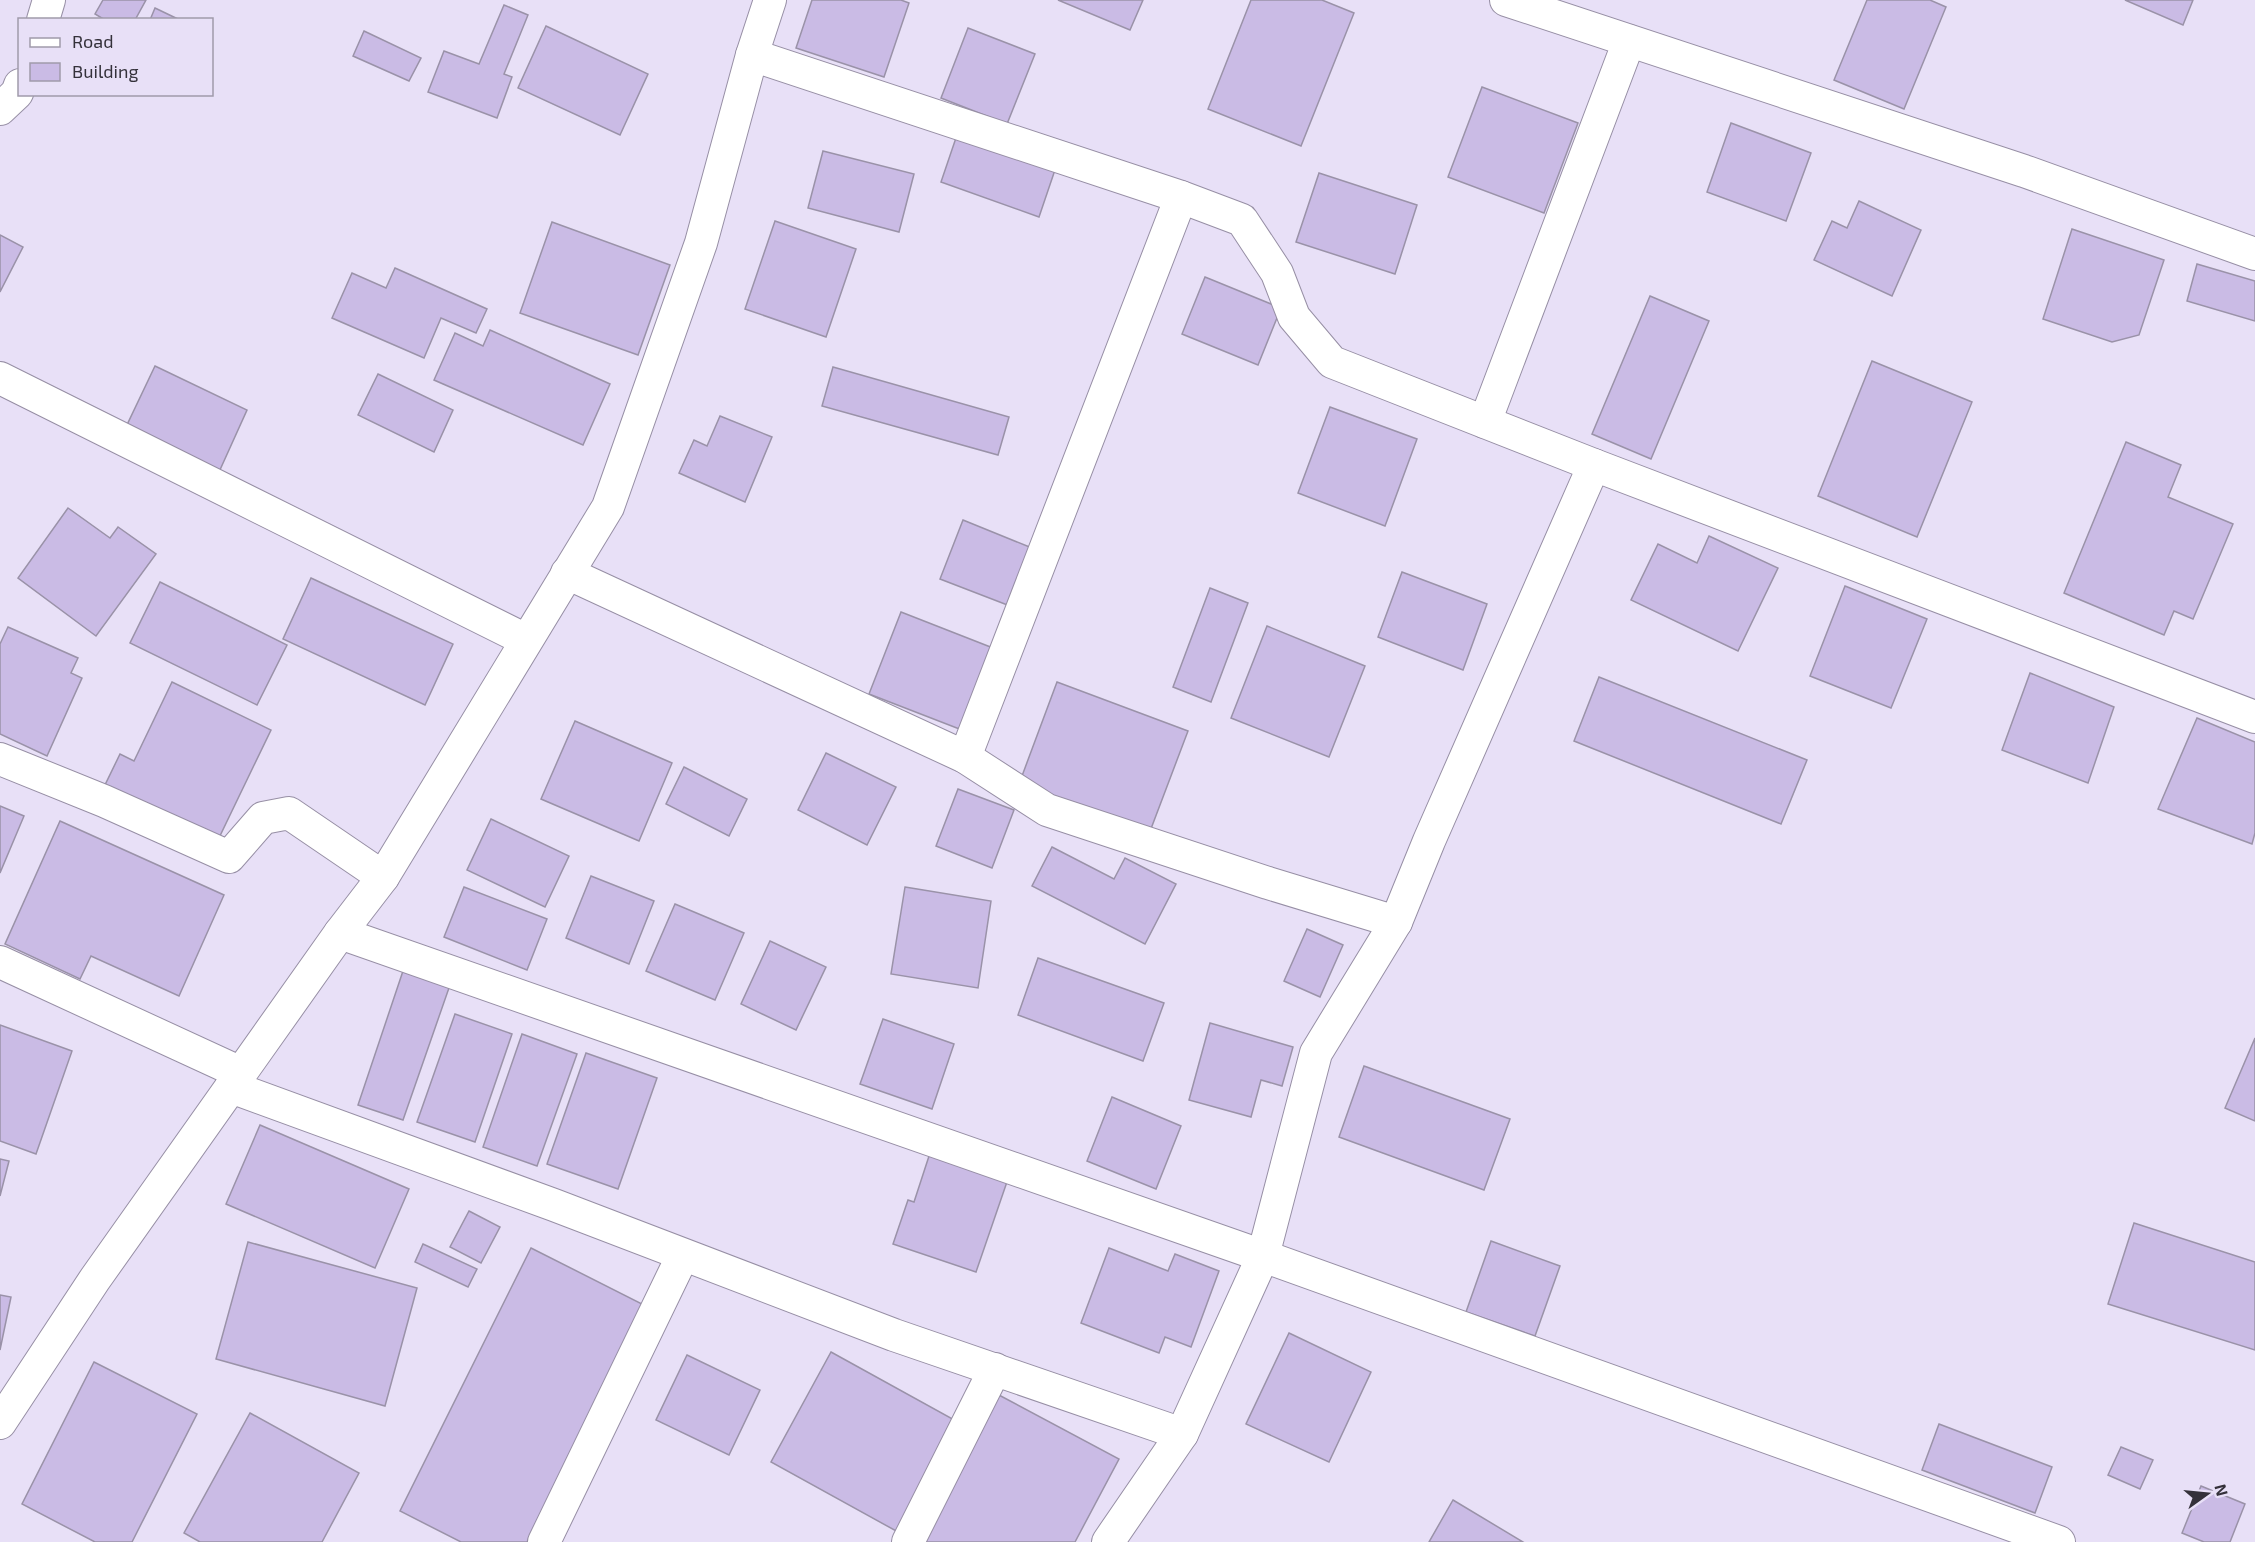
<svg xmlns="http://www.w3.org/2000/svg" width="2255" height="1542" font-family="'Exo 2',sans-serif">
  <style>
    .building { fill: #cabbe5; stroke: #9a92a8; stroke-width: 1.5 }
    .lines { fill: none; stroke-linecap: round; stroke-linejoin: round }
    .street-casing { stroke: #978fa5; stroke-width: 34 }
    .street { stroke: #fff; stroke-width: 32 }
  </style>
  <rect width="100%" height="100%" fill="#e8e0f7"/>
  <!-- building -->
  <g class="building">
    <polygon points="103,0 146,0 135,20 105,20 95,14"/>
    <polygon points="812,0 901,0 909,3 884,77 796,48"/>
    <polygon points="1058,0 1143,0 1130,30"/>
    <polygon points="1251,0 1322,0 1354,13 1301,146 1208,109"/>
    <polygon points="1867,0 1930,0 1946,7 1904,109 1834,80"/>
    <polygon points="2125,0 2193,0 2183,25"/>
    <polygon points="504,5 528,15 504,74 512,77 497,118 428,92 444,51 479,64"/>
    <polygon points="155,8 180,20 150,20"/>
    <polygon points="546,26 648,74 620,135 518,88"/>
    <polygon points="968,28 1035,54 1007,124 941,98"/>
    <polygon points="364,31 421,58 409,81 353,56"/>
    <polygon points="1482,87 1578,123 1544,213 1448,177"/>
    <polygon points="1731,123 1811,153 1786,221 1707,192"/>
    <polygon points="959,129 1057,164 1039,217 941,182"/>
    <polygon points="823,151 914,174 899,232 808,208"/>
    <polygon points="1319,173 1417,205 1395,274 1296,242"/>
    <polygon points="1859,201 1921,230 1892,296 1814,260 1832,221 1847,228"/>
    <polygon points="775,221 856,249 826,337 745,309"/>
    <polygon points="552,222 670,265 638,355 520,313"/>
    <polygon points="2072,229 2164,260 2139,335 2112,342 2043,319"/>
    <polygon points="0,235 23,247 0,292"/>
    <polygon points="2197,264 2255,281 2255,321 2187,301"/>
    <polygon points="395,268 487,309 476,333 441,318 424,358 332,318 352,273 386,288"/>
    <polygon points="1205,277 1281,308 1258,365 1182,334"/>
    <polygon points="1650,296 1709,321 1651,459 1592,434"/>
    <polygon points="490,330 610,384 583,445 434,380 455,333 483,346"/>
    <polygon points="1872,361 1972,402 1917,537 1818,496"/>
    <polygon points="155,366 247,410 219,472 126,427"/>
    <polygon points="833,367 1009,417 998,455 822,406"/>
    <polygon points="378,374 453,410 434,452 358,415"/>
    <polygon points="1330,407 1417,439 1385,526 1298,493"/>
    <polygon points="720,416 772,437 745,502 679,473 694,440 707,446"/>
    <polygon points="2126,442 2181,465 2168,497 2233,524 2193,619 2174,611 2164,635 2064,593"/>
    <polygon points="68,508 110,538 118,527 156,554 96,636 18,578"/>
    <polygon points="963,520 1032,548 1010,606 940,579"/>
    <polygon points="1709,536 1778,568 1738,651 1631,600 1658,544 1697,563"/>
    <polygon points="1402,572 1487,604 1463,670 1378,637"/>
    <polygon points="311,578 453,644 425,705 283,639"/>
    <polygon points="160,582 287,645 257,705 130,643"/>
    <polygon points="1845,586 1927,619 1891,708 1810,676"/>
    <polygon points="1210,588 1248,603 1211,702 1173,687"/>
    <polygon points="901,612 993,648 962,730 869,694"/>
    <polygon points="1267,626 1365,666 1329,757 1231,718"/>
    <polygon points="8,627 78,658 71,673 82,678 47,756 0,734 0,644"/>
    <polygon points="2030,673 2114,707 2088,783 2002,750"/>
    <polygon points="1599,677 1807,760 1781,824 1574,741"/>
    <polygon points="172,682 271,730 217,842 104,787 120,754 134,761"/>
    <polygon points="1057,682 1188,731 1149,834 1019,784"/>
    <polygon points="2197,718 2255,742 2255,833 2252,844 2158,809"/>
    <polygon points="575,721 672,763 639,841 541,799"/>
    <polygon points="826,753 896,787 867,845 798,810"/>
    <polygon points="684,767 747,799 729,836 666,804"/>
    <polygon points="958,789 1014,810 992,868 936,846"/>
    <polygon points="0,806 24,816 0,873"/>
    <polygon points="491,819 569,856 545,907 467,870"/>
    <polygon points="60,821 224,895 179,996 91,956 80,979 5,944"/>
    <polygon points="1052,847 1114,879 1125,858 1176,884 1145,944 1032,886"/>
    <polygon points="591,876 654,901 629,964 566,938"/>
    <polygon points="464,887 547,919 527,970 444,937"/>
    <polygon points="905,887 991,901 978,988 891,974"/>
    <polygon points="675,904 744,933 715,1000 646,971"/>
    <polygon points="1307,929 1343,945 1320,997 1284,981"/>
    <polygon points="770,941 826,967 796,1030 741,1004"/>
    <polygon points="1038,958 1164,1003 1143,1061 1018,1015"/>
    <polygon points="404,968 450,985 403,1120 358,1105"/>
    <polygon points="455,1014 512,1034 475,1142 417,1122"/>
    <polygon points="883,1019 954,1044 932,1109 860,1084"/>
    <polygon points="1210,1023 1293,1047 1282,1086 1261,1080 1251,1117 1189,1100"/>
    <polygon points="0,1025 72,1051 36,1154 0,1141"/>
    <polygon points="522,1034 577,1054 537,1166 483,1147"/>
    <polygon points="2255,1038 2255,1121 2225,1108"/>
    <polygon points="586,1053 657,1078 618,1189 547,1164"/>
    <polygon points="1364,1066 1510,1119 1484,1190 1339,1137"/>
    <polygon points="1112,1097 1181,1126 1156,1189 1087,1161"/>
    <polygon points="260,1125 409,1189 375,1268 226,1204"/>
    <polygon points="931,1150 1009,1176 976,1272 893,1244 908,1200 914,1202"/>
    <polygon points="0,1159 9,1161 0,1196"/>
    <polygon points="469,1211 500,1227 481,1263 450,1247"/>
    <polygon points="2134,1223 2255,1262 2255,1350 2108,1304"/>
    <polygon points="1491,1241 1560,1266 1535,1336 1466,1312"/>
    <polygon points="248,1242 417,1288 385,1406 216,1359"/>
    <polygon points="423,1244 477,1269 468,1287 415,1262"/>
    <polygon points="531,1248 644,1305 527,1542 461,1542 400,1511"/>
    <polygon points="1109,1248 1168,1271 1175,1254 1219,1271 1191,1347 1165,1337 1159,1353 1081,1323"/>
    <polygon points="0,1295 11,1297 0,1350"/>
    <polygon points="1289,1333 1371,1372 1329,1462 1246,1424"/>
    <polygon points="831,1352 958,1422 898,1532 771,1462"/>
    <polygon points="687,1355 760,1390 729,1455 656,1420"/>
    <polygon points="94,1362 197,1414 132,1542 95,1542 22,1504"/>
    <polygon points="997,1394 1119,1459 1075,1542 920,1542"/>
    <polygon points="250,1413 359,1473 322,1542 200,1542 184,1533"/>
    <polygon points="1939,1424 2052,1467 2035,1513 1922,1470"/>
    <polygon points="2121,1447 2153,1460 2140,1489 2108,1475"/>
    <polygon points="2201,1486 2245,1504 2230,1542 2204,1542 2182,1533"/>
    <polygon points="1453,1500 1523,1542 1429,1542"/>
  </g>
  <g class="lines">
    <!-- street casing -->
    <g class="street-casing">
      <g id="street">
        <polyline points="1506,0 2024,171 2255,254"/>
        <polyline points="43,20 49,0"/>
        <polyline points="752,55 1181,197 1242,220 1277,273 1294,317 1332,362 1594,465 2255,717"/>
        <polyline points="0,109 17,93 20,85"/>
        <polyline points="0,378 526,640"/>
        <polyline points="1485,422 1629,41"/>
        <polyline points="567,573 965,757 1047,810 1268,883 1396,922"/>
        <polyline points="965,757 1181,197"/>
        <polyline points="0,759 104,801 229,857 263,818 289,813 383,877"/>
        <polyline points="340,933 1263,1256 2059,1542"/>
        <polyline points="0,962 241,1073"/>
        <polyline points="231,1087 554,1205 894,1335 1182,1434"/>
        <polyline points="0,1423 95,1279 340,933 383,877 608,507 701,243 752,55 770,0"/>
        <polyline points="544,1542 683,1255"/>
        <polyline points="908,1542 995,1369"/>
        <polyline points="1108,1542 1182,1434 1263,1256 1316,1053 1396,922 1429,841 1594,465"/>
      </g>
    </g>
    <!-- street -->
    <use href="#street" class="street"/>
  </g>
  <!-- legend -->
  <rect x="18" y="18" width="195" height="78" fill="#e8e0f7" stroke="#a09aab" stroke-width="1.5"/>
  <rect x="30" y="38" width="30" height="9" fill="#ffffff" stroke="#a09aab" stroke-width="1.5"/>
  <text x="72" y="48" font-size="18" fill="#34313a">Road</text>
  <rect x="30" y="63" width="30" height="18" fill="#cabbe5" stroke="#a09aab" stroke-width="1.5"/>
  <text x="72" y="78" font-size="18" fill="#34313a">Building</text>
  <!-- north arrow -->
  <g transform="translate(2207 1494) rotate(75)" stroke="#e8e0f7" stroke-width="4.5" paint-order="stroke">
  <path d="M0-4.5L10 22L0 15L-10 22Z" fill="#34313a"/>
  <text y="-9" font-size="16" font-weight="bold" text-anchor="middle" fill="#34313a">N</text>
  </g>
</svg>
